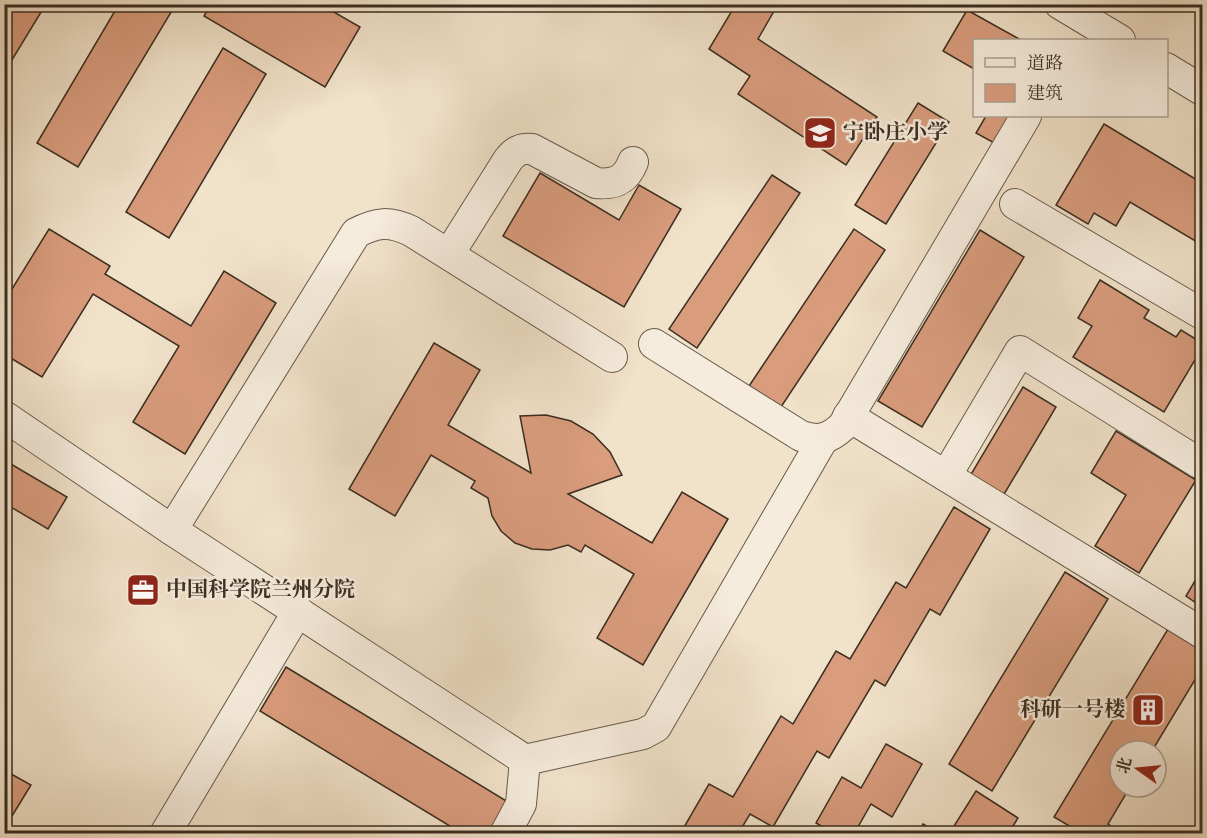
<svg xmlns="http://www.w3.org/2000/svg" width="1207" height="838" font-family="'Libre Bodoni','Noto Serif SC',serif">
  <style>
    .building { fill: #d99c7d; stroke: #3b2e21; stroke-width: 1.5 }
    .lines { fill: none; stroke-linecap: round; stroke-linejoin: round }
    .minor-casing { stroke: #685b4b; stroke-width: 32 }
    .minor { stroke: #f6ecdd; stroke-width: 30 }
    .labels { text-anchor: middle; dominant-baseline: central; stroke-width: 5; stroke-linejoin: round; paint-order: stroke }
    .poi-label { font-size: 21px; font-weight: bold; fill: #3b2e21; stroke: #f6ecdd; text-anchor: start }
  </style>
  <rect width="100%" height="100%" fill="#f1e2ca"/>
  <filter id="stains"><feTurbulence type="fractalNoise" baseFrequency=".00333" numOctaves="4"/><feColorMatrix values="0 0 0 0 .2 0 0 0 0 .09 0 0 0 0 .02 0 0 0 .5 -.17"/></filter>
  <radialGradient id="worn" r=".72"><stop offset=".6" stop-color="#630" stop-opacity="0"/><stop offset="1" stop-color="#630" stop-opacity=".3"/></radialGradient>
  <!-- building -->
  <g class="building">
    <polygon points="4,4 46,4 4,73"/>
    <polygon points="119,4 166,4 173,9 78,167 37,143"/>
    <polygon points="211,4 320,4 360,27 325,87 204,16"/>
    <polygon points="367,4 384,4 379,12"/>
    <polygon points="736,4 778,4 758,39 877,117 846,165 738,94 750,76 709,49"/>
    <polygon points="967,10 1021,40 974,40 974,69 943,51"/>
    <polygon points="223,48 266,74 169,238 126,212"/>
    <polygon points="918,103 949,122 886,224 855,205"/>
    <polygon points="986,116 1012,116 996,144 976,133"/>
    <polygon points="1104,124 1202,183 1202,245 1130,202 1116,226 1094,213 1088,224 1056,205"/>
    <polygon points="540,173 619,220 639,185 681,209 624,307 503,236"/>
    <polygon points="772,175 800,193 697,348 669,329"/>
    <polygon points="49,229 110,266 105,274 191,326 224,271 276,303 185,454 133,422 179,346 93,294 42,377 4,354 4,302"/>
    <polygon points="854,229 885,250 781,407 749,386"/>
    <polygon points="980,230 1024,257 922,427 878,401"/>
    <polygon points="1100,280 1149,310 1144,318 1176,337 1181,330 1202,343 1202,348 1164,412 1073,357 1092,326 1078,318"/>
    <polygon points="434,343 480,370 448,425 531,473 520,416 546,415 571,421 593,434 610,452 622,475 568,494 652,543 682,492 728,519 643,665 597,638 634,574 585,545 581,552 568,545 550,550 532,549 515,543 501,531 492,516 488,498 471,488 475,481 431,455 395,516 349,489"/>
    <polygon points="1023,387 1056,407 1003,496 970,476"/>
    <polygon points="1116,431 1196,480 1139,573 1095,546 1126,495 1091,473"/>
    <polygon points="4,460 67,497 48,529 4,503"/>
    <polygon points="954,507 990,529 940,615 930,609 885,686 875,680 829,758 817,751 773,827 750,814 738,834 680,834 709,784 733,797 781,716 793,724 836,651 850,659 896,582 906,588"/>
    <polygon points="1202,569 1202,607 1186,596"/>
    <polygon points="1065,572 1108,599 992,791 949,764"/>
    <polygon points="1168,629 1202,651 1202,668 1152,751 1120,751 1120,787 1130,787 1108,824 1123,834 1070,834 1073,828 1054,817"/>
    <polygon points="4,651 10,654 4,664"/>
    <polygon points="286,667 508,802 489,834 463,834 260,711"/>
    <polygon points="886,744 922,764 892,817 871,804 854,834 835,834 816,823 842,777 861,788"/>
    <polygon points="4,770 31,785 4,829"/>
    <polygon points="976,791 1018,818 1008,834 949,834"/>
    <polygon points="923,824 939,834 917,834"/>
  </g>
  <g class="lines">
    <!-- minor casing -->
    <g class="minor-casing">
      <g id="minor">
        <polyline points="1060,4 1120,40"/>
        <polyline points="1166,68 1202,90"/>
        <polyline points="1015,204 1202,314"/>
        <path d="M449 254 508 160C515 151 521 148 532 149L596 183C615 185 626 180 633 162"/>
        <path d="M654 344 801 436C819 442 829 439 843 426L1026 116"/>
        <polyline points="4,416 172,530 525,760 643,734 656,727 823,439"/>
        <polyline points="848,416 1202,633"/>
        <polyline points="946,476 1020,351 1199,463 1202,457"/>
        <path d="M172 530 356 233C377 222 389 221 411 231L612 357"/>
        <polyline points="165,834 298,611"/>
        <polyline points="505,834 521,804 525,760"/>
      </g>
    </g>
    <!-- minor -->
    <use href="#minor" class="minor"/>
  </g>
  <!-- icons -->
  <defs>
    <g id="school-square" transform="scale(1.725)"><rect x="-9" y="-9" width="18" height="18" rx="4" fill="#8f2418" stroke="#f6ecdd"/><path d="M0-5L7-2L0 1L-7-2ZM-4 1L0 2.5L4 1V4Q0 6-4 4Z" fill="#fff"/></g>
    <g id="office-square" transform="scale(1.725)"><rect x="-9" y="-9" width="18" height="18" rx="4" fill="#8f2418" stroke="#f6ecdd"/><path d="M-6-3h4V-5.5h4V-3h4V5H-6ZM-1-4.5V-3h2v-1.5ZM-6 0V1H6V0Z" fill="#fff"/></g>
    <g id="building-square" transform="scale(1.725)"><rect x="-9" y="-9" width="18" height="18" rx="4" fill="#8f2418" stroke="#f6ecdd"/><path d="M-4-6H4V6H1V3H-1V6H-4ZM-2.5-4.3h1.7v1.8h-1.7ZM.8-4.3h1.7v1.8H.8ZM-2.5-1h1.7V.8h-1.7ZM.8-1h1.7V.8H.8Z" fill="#fff"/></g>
  </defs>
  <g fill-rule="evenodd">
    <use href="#school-square" x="820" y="133"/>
    <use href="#office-square" x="143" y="590"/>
    <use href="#building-square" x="1148" y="710"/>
  </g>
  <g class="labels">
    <!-- poi labels -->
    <g class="poi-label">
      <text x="843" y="133">宁卧庄小学</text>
      <text x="166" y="590">中国科学院兰州分院</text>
      <text x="1125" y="710" text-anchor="end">科研一号楼</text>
    </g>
  </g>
  <!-- margin -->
  <rect width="1207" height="838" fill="none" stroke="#f1e2ca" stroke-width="24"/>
  <rect x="6" y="6" width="1195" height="826" fill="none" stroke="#3b2e21" stroke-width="3"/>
  <rect x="12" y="12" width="1183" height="814" fill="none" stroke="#3b2e21" stroke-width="1.5"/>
  <!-- legend -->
  <rect x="973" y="39" width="195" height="78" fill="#f6ecdd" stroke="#aba092" stroke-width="1.5"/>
  <rect x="985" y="58" width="30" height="9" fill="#f6ecdd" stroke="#aba092" stroke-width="1.5"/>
  <text x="1027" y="69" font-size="18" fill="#3b2e21">道路</text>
  <rect x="985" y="84" width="30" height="18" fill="#d99c7d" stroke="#aba092" stroke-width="1.5"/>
  <text x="1027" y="99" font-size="18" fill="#3b2e21">建筑</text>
  <!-- north arrow -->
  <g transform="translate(1138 769) rotate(285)"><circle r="28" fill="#f6ecdd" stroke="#aba092" stroke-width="1.5"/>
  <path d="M0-4.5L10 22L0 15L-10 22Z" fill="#8f2418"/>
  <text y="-9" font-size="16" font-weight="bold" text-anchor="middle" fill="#3b2e21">北</text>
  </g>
  <rect width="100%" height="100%" filter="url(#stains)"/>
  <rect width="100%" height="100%" fill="url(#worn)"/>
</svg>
